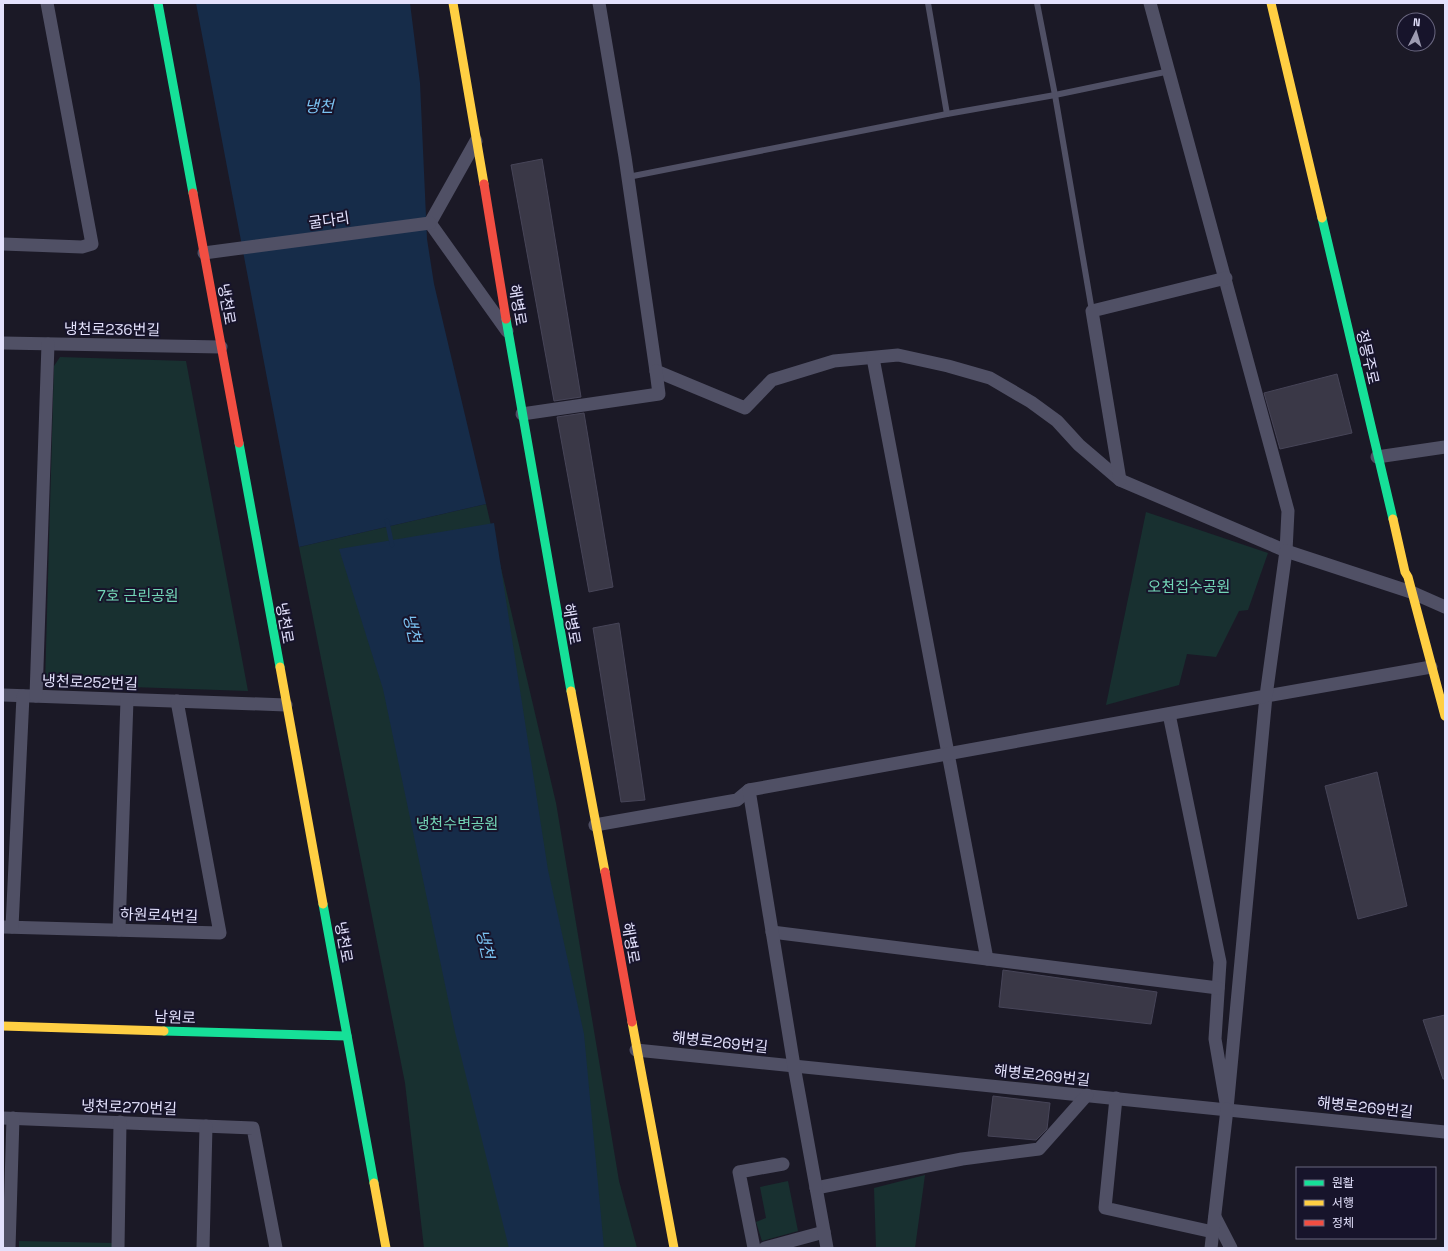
<svg xmlns="http://www.w3.org/2000/svg" width="1448" height="1251" font-family="'Space Grotesk','Noto Sans KR',sans-serif">
  <style>
    .green { fill: #183030 }
    .water { fill: #162c49 }
    .lines { fill: none; stroke-linecap: round; stroke-linejoin: round }
    .stream { stroke: #162c49; stroke-width: 4.5 }
    .building { fill: #3a3847; stroke: #474558 }
    .lane { stroke: #505065; stroke-width: 6 }
    .street { stroke: #505065; stroke-width: 13 }
    .fast { stroke: #16e098; stroke-width: 9 }
    .slow { stroke: #ffcf43; stroke-width: 9 }
    .jam { stroke: #f24e42; stroke-width: 9 }
    .labels { text-anchor: middle; dominant-baseline: central; stroke-width: 4; stroke-linejoin: round; paint-order: stroke }
    .street-label { font-size: 15px; fill: #e3e1fc; stroke: #17142b }
    .park-label { font-size: 15px; fill: #73d6b7; stroke: #17142b }
    .water-label { font-size: 16px; font-style: italic; fill: #7ac2f1; stroke: #17142b }
  </style>
  <rect width="100%" height="100%" fill="#1b1926"/>
  <!-- green -->
  <g class="green">
    <polygon points="60,357 186,361 248,691 45,684 54,366"/>
    <polygon points="486,504 556,803 619,1181 637,1248 424,1248 405,1083 299,547"/>
    <polygon points="1146,512 1268,553 1248,610 1239,611 1216,657 1187,654 1179,685 1106,705"/>
    <polygon points="925,1175 915,1248 876,1248 874,1188"/>
    <polygon points="788,1181 798,1231 762,1241 756,1222 766,1218 760,1187"/>
    <polygon points="19,1241 114,1243 114,1248 19,1248"/>
  </g>
  <!-- water -->
  <g class="water">
    <polygon points="196,3 410,3 420,83 427,239 434,284 486,504 299,547"/>
    <polygon points="494,523 548,870 584,1034 604,1248 509,1248 455,1032 383,689 339,549"/>
  </g>
  <g class="lines">
    <!-- stream -->
    <polyline class="stream" points="387,521 392,545"/>
  </g>
  <!-- building -->
  <g class="building">
    <polygon points="542,159 581,397 554,401 511,165"/>
    <polygon points="1337,374 1352,433 1280,449 1264,393"/>
    <polygon points="584,413 613,587 589,592 557,417"/>
    <polygon points="619,623 645,800 621,802 593,628"/>
    <polygon points="1377,772 1407,906 1358,919 1325,786"/>
    <polygon points="1003,970 1157,992 1151,1024 999,1007"/>
    <polygon points="1445,1015 1445,1079 1443,1079 1423,1020"/>
    <polygon points="993,1096 1050,1103 1047,1129 1036,1140 988,1136"/>
  </g>
  <g class="lines">
    <!-- lane -->
    <g class="lane">
      <polyline points="928,3 947,114"/>
      <polyline points="1037,3 1055,95 1092,311"/>
      <polyline points="628,177 947,114 1055,95 1170,71"/>
    </g>
    <!-- street -->
    <g class="street">
      <polyline points="599,3 625,157 656,371 745,408 772,380 834,361 898,355 948,366 990,378 1031,402 1057,421 1079,445 1120,480 1286,551 1288,511 1150,3"/>
      <polyline points="430,223 507,331"/>
      <polyline points="430,223 476,141"/>
      <polyline points="3,244 82,247 92,244 47,3"/>
      <polyline points="204,253 430,223"/>
      <polyline points="3,343 221,347"/>
      <polyline points="873,358 987,959"/>
      <polyline points="522,414 659,394 656,371"/>
      <polyline points="1377,457 1445,447"/>
      <polyline points="1120,480 1092,311 1226,278"/>
      <polyline points="3,695 286,705"/>
      <polyline points="36,696 48,344"/>
      <polyline points="1169,714 1220,962 1215,1039 1227,1109 1266,696 1431,667"/>
      <polyline points="595,825 737,800 749,790"/>
      <polyline points="3,927 220,933 177,701"/>
      <polyline points="12,927 23,696"/>
      <polyline points="119,930 127,700"/>
      <polyline points="772,932 1218,988"/>
      <polyline points="636,1050 1445,1132"/>
      <polyline points="1116,1098 1105,1208 1213,1232"/>
      <polyline points="3,1118 253,1128 276,1248"/>
      <polyline points="816,1188 962,1159 1039,1149 1087,1095"/>
      <polyline points="1215,1217 1231,1248"/>
      <polyline points="9,1248 13,1118"/>
      <polyline points="118,1248 120,1122"/>
      <polyline points="203,1248 206,1126"/>
      <polyline points="754,1248 739,1172 783,1164"/>
      <polyline points="765,1248 824,1232"/>
      <polyline points="827,1248 794,1066 749,790 1266,696 1286,551 1411,592 1445,607"/>
      <polyline points="1211,1248 1227,1109"/>
    </g>
    <!-- fast -->
    <g class="fast">
      <polyline points="158,3 193,193"/>
      <polyline points="1322,218 1393,519"/>
      <polyline points="506,319 571,691"/>
      <polyline points="239,443 280,667"/>
      <polyline points="323,904 374,1183"/>
      <polyline points="164,1031 347,1036"/>
    </g>
    <!-- slow -->
    <g class="slow">
      <polyline points="453,3 484,184"/>
      <polyline points="1271,3 1322,218"/>
      <polyline points="1393,519 1405,572 1408,577 1445,716"/>
      <polyline points="280,667 323,904"/>
      <polyline points="571,691 605,872"/>
      <polyline points="632,1022 674,1248"/>
      <polyline points="3,1026 164,1031"/>
      <polyline points="374,1183 386,1248"/>
    </g>
    <!-- jam -->
    <g class="jam">
      <polyline points="484,184 506,319"/>
      <polyline points="193,193 239,443"/>
      <polyline points="605,872 632,1022"/>
    </g>
  </g>
  <g class="labels">
    <!-- street labels -->
    <g class="street-label">
      <text transform="translate(329 220) rotate(-8)">굴다리</text>
      <text transform="translate(227 304) rotate(80)">냉천로</text>
      <text transform="translate(518 305) rotate(80)">해병로</text>
      <text transform="translate(112 329) rotate(1)">냉천로236번길</text>
      <text transform="translate(1368 357) rotate(77)">정몽주로</text>
      <text transform="translate(285 623) rotate(80)">냉천로</text>
      <text transform="translate(572 624) rotate(80)">해병로</text>
      <text transform="translate(90 682) rotate(2)">냉천로252번길</text>
      <text transform="translate(159 915) rotate(2)">하원로4번길</text>
      <text transform="translate(344 942) rotate(80)">냉천로</text>
      <text transform="translate(631 943) rotate(80)">해병로</text>
      <text transform="translate(175 1017) rotate(2)">남원로</text>
      <text transform="translate(720 1042) rotate(6)">해병로269번길</text>
      <text transform="translate(1042 1075) rotate(6)">해병로269번길</text>
      <text transform="translate(129 1107) rotate(2)">냉천로270번길</text>
      <text transform="translate(1365 1107) rotate(6)">해병로269번길</text>
    </g>
    <!-- park labels -->
    <g class="park-label">
      <text x="1189" y="586">오천집수공원</text>
      <text x="138" y="595">7호 근린공원</text>
      <text x="457" y="823">냉천수변공원</text>
    </g>
    <!-- water labels -->
    <g class="water-label">
      <text x="319" y="106">냉천</text>
      <text transform="translate(412 628) rotate(77)">냉천</text>
      <text transform="translate(485 944) rotate(77)">냉천</text>
    </g>
  </g>
  <!-- border -->
  <rect width="1448" height="1251" fill="none" stroke="#e3e1fc" stroke-width="8"/>
  <!-- legend -->
  <rect x="1296" y="1167" width="140" height="72" fill="#17142b" stroke="#69667f"/>
  <rect x="1304" y="1180" width="20" height="6" fill="#16e098" stroke="#69667f"/>
  <text x="1332" y="1187" font-size="12" fill="#e3e1fc">원활</text>
  <rect x="1304" y="1200" width="20" height="6" fill="#ffcf43" stroke="#69667f"/>
  <text x="1332" y="1207" font-size="12" fill="#e3e1fc">서행</text>
  <rect x="1304" y="1220" width="20" height="6" fill="#f24e42" stroke="#69667f"/>
  <text x="1332" y="1227" font-size="12" fill="#e3e1fc">정체</text>
  <!-- north arrow -->
  <g transform="translate(1416 32) rotate(5)"><circle r="19" fill="#17142b" stroke="#69667f"/>
  <path d="M0-3L7 15L0 10L-7 15Z" fill="#9d9bb1"/>
  <text y="-6" font-size="11" font-weight="bold" text-anchor="middle" fill="#e3e1fc">N</text>
  </g>
</svg>
